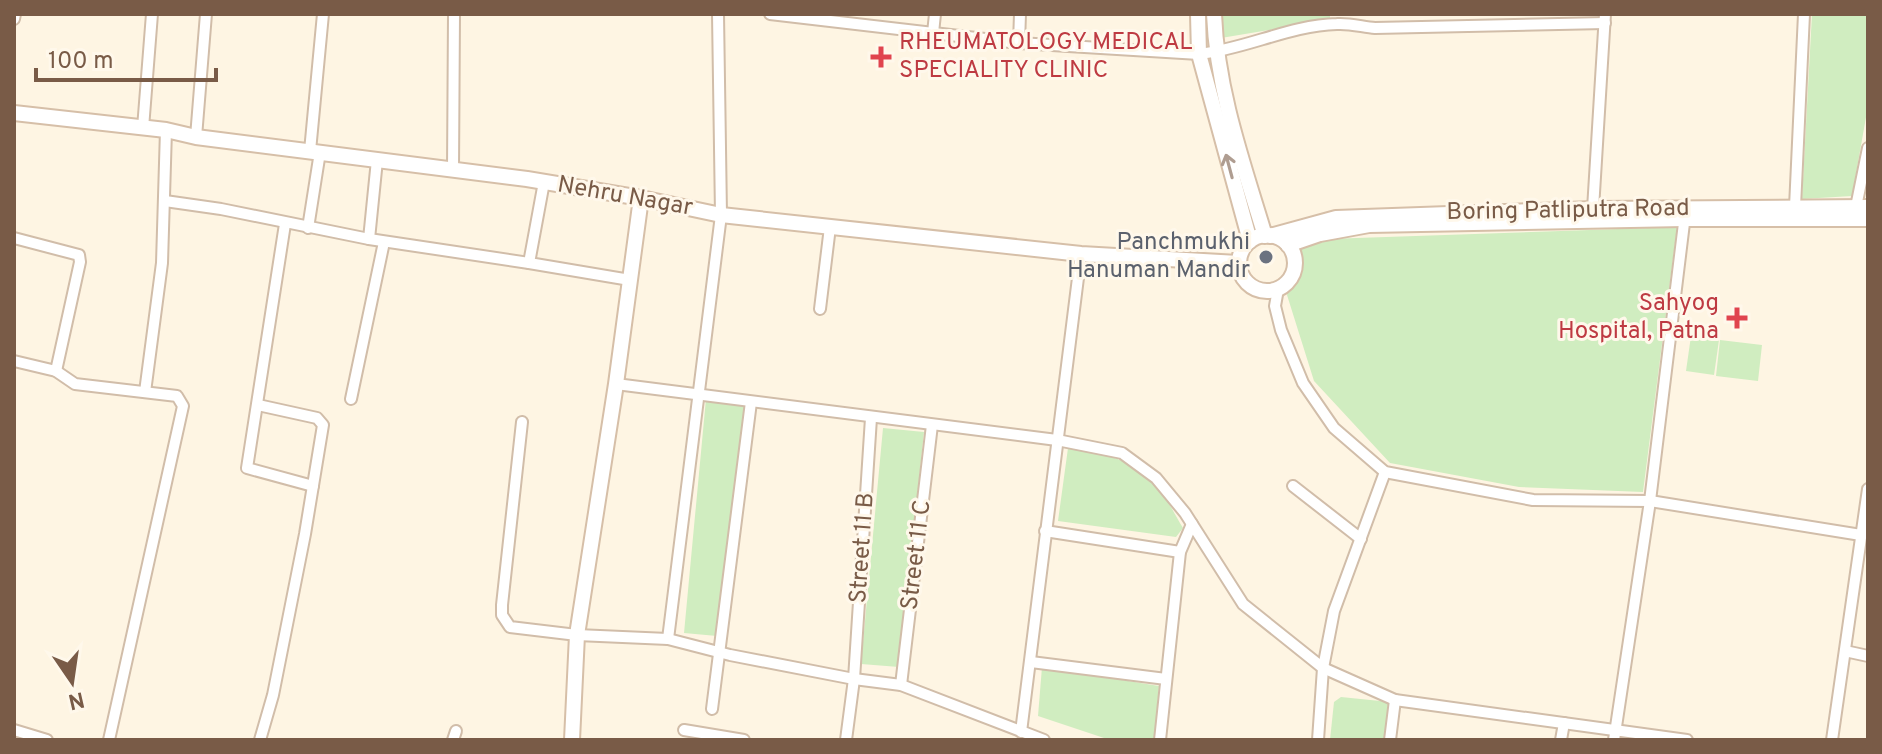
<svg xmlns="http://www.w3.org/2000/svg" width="1882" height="754" font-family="Overpass,sans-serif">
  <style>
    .green { fill: #d0edc0 }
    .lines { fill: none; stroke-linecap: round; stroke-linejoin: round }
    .street-casing { stroke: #d1bda9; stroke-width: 14 }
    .secondary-casing { stroke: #d6bfa8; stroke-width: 18 }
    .street { stroke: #fff; stroke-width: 10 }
    .secondary { stroke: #fff; stroke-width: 14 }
    .oneway { stroke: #af9d91 }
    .health-dot { fill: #e0444e; stroke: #fff8eb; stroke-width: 3 }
    .worship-dot { fill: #6b7280; stroke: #fff8eb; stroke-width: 3 }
    .labels { text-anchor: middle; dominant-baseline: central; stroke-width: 6; stroke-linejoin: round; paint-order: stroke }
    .health-label { font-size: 24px; fill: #be3a42; stroke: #fff8eb; text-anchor: start }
    .street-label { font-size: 24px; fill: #795b47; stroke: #fff8eb }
    .worship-label { font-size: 24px; fill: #5b616d; stroke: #fff8eb; text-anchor: end }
  </style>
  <rect width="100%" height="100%" fill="#fef5e3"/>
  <!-- green -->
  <g class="green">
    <polygon points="1215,14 1330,14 1330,20 1215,39"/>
    <polygon points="1812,14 1868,14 1868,106 1852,196 1802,199"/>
    <polygon points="1677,227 1643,492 1519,487 1390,463 1314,381 1287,295 1294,270 1290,253 1327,239"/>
    <polygon points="1691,336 1719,340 1714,375 1686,371"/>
    <polygon points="1720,340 1762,345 1758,381 1716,376"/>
    <polygon points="706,399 747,406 717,636 684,633"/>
    <polygon points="883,428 924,432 899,667 861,664"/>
    <path d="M1068 448C1097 451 1129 459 1151 479 1164 491 1173 512 1183 528L1176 537 1058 521Z"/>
    <polygon points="1042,667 1159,686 1154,740 1110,740 1038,716"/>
    <polygon points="1341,697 1390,702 1387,740 1330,740 1334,702"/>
  </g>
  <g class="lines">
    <!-- street casing -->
    <g class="street-casing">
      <g id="street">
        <path d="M770 14 1019 43 1199 54C1246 49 1290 25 1337 24 1349 23 1363 27 1375 28L1605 23"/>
        <polyline points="14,19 15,14"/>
        <polyline points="933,33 935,14"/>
        <polyline points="1019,43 1020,14"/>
        <polyline points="143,128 152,14"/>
        <polyline points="196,137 206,14"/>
        <polyline points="310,151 323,14"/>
        <polyline points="377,160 369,239 529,263"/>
        <polyline points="453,169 454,14"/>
        <polyline points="544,182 529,263 630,280"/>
        <polyline points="165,201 221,209 369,239"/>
        <polyline points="1795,207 1804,14"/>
        <polyline points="1856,207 1868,148"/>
        <polyline points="1593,209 1605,14"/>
        <polyline points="285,224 247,468 313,486"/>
        <polyline points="308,228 320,152"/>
        <polyline points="14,238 79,255 80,262 56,371"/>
        <polyline points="1278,289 1275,306 1281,330 1303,383 1334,428 1385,472 1533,500 1650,501 1861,535"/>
        <polyline points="820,309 830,227"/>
        <polyline points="14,361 56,371 75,384 177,396 183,406 109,740"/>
        <polyline points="616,384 1057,440 1122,453 1156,478 1185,513 1243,604 1323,668 1395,700 1687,740"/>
        <polyline points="145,392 162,263 166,130"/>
        <polyline points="351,399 384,242"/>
        <polyline points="258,405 317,418 323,425 305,534 273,695 260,740"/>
        <polyline points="522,422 502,605 502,615 510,627 577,635 668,639 730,655 854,679 901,685 1044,740"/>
        <polyline points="1293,486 1361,539"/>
        <polyline points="1045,531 1180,552"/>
        <polyline points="668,639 721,215 718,14"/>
        <polyline points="1845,651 1868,656"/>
        <polyline points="1031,662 1166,679"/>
        <polyline points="901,685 932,425"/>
        <polyline points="712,709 751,402"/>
        <polyline points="14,730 47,740"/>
        <polyline points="684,730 744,740"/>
        <polyline points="1021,732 1081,254"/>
        <polyline points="453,740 456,731"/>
        <polyline points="846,740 854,679 871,418"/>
        <polyline points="1160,740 1180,552 1192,524"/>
        <polyline points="1318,740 1323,668 1334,611 1385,472"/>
        <polyline points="1390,740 1395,700"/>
        <polyline points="1561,740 1564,723"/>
        <polyline points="1614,740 1650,501 1685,215"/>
        <polyline points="1832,740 1868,489"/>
      </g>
    </g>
    <!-- secondary casing -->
    <g class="secondary-casing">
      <g id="secondary">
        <polyline points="1198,14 1199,54 1250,241"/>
        <path d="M1214 14C1217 91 1243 163 1265 236"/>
        <polyline points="14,113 166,130 196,137 527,179 641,198 721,215 1081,254 1238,263"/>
        <circle cx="1267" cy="263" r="28"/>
        <polyline points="1270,236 1336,218 1593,209 1868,207"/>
        <polyline points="1288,245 1320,234 1369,225 1684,219 1868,219"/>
        <polyline points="572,740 577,635 616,384 641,198"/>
      </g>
    </g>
    <!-- street -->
    <use href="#street" class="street"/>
    <!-- secondary -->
    <use href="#secondary" class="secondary"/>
  </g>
  <!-- one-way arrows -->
  <defs><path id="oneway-shaft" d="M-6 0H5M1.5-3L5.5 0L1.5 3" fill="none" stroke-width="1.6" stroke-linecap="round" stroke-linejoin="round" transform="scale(2)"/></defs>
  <use class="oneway" href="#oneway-shaft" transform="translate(1229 166) rotate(-105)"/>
  <!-- markers -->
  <g class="health-dot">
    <path d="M877 45h8v8h8v8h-8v8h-8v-8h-8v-8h8z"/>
    <path d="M1733 306h8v8h8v8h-8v8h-8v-8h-8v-8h8z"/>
  </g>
  <circle class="worship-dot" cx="1266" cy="257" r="8"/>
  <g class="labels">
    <!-- health labels -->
    <g class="health-label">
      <text x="899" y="43">RHEUMATOLOGY MEDICAL<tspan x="899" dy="28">SPECIALITY CLINIC</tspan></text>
      <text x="1719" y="304" text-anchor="end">Sahyog<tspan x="1719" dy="28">Hospital, Patna</tspan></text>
    </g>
    <!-- street labels -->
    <g class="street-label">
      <text transform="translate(625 197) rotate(10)">Nehru Nagar</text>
      <text transform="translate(1568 211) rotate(-1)">Boring Patliputra Road</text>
      <text transform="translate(863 548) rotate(-86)">Street 11 B</text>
      <text transform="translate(917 555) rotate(-83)">Street 11 C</text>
    </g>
    <!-- worship labels -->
    <g class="worship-label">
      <text x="1250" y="243">Panchmukhi<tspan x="1250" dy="28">Hanuman Mandir</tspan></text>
    </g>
  </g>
  <!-- border -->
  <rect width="1882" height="754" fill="none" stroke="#795b47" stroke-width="32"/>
  <!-- north arrow -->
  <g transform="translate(72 682) rotate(167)" stroke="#fff8eb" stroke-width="6" paint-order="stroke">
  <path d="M0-6L14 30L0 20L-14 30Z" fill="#795b47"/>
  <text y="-12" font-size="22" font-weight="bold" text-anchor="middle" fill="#795b47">N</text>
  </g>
  <!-- scale -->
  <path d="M36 68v12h180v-12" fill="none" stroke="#795b47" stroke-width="4"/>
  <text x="48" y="68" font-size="24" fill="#795b47" stroke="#fff8eb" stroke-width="6" paint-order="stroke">100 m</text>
</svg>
